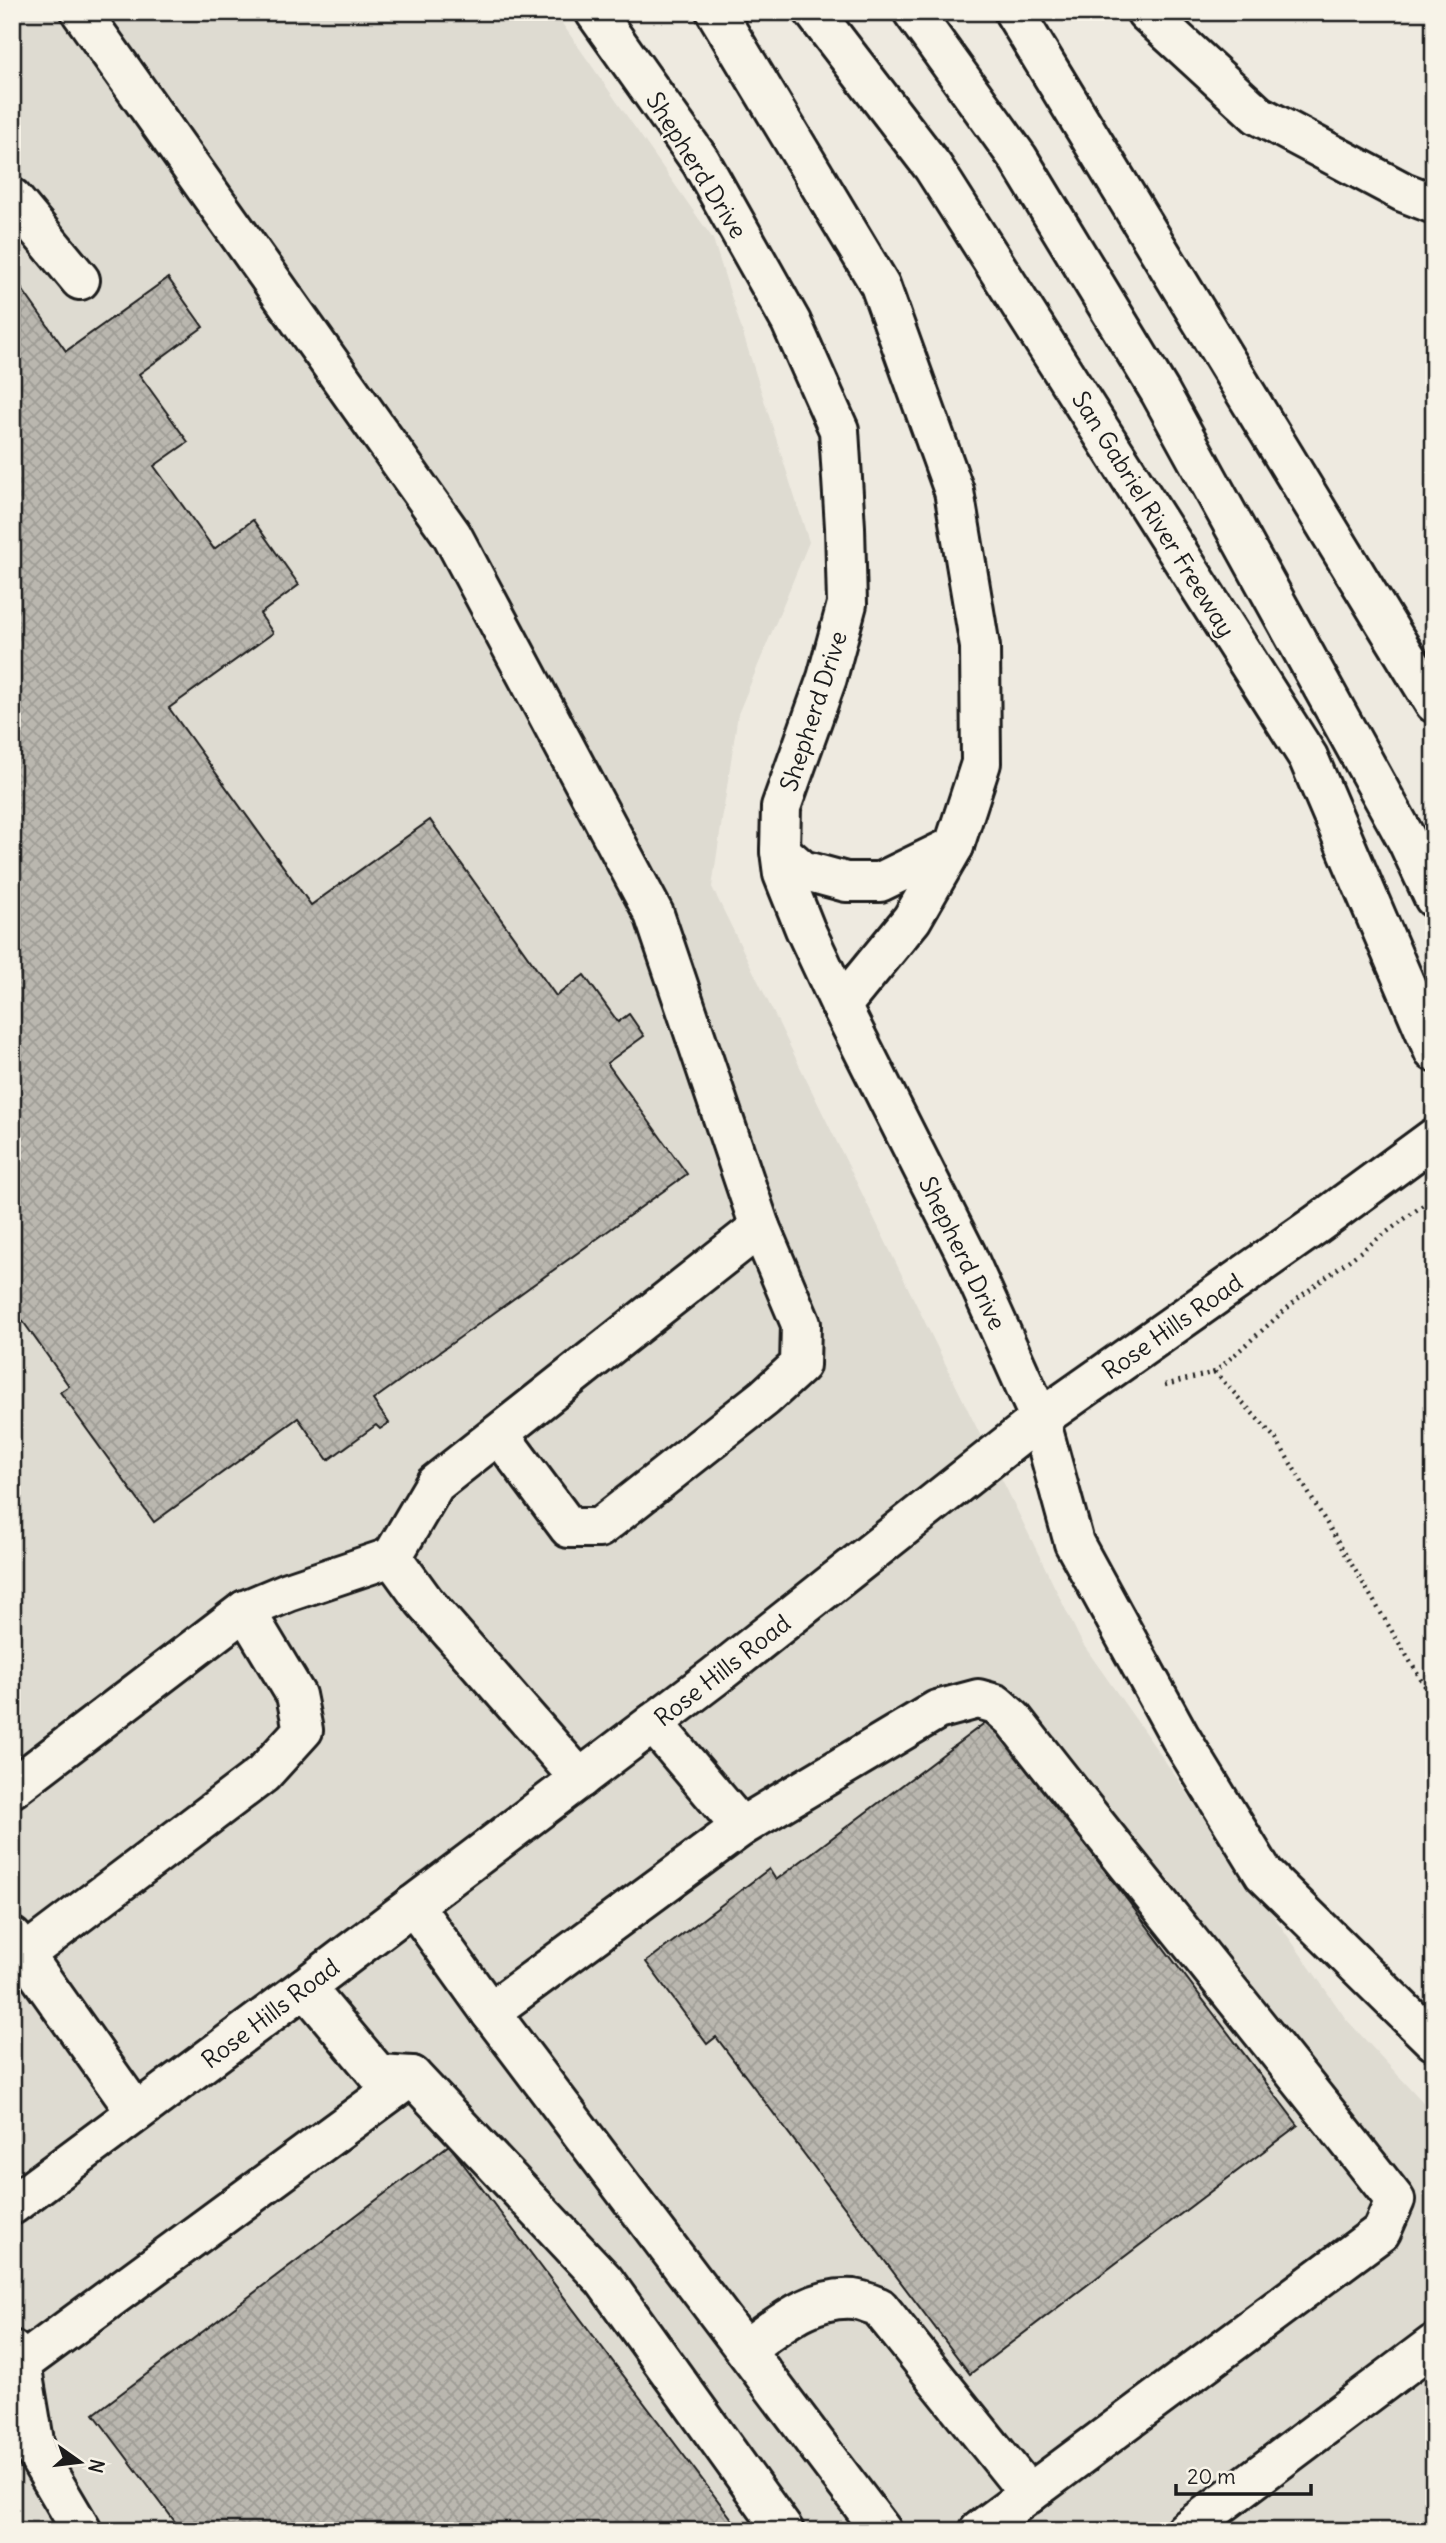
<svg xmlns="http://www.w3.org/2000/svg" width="1446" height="2543" font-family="Delius,sans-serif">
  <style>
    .built { fill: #dedbd1 }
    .building { fill: url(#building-cross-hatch); stroke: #1c1c1c; stroke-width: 2 }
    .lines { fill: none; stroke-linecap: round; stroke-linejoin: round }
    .minor-casing { stroke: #1c1c1c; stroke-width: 44 }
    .major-casing { stroke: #1c1c1c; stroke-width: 44 }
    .highway-casing { stroke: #1c1c1c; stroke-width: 44 }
    .path { stroke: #1c1c1c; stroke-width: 4.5; stroke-dasharray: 2 5; stroke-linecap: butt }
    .minor { stroke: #f7f3e8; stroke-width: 38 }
    .major { stroke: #f7f3e8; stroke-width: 38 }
    .highway { stroke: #f7f3e8; stroke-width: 38 }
    .labels { text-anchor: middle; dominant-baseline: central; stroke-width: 5; stroke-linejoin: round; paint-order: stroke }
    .street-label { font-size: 24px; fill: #1c1c1c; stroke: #f7f3e8 }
  </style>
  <defs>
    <pattern id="building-cross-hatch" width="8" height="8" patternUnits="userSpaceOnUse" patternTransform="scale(1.75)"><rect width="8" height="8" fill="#bab7af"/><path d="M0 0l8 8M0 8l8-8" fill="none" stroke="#9f9d96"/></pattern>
  </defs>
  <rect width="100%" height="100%" fill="#eeeae0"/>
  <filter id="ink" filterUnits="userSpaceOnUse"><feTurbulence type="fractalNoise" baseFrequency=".0143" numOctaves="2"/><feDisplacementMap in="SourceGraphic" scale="14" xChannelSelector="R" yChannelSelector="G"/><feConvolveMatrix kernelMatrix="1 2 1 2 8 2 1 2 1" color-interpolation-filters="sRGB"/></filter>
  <g filter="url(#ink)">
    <!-- built -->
    <polygon class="built" points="12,12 554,12 713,239 809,542 738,714 712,887 1082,1643 1346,2019 1434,2114 1434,2531 12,2531"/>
    <!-- building -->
    <g class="building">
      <polygon points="12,275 66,351 168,278 203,327 139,374 188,442 154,466 214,549 253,520 299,585 260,614 273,633 169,708 311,905 430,820 556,996 584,975 618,1022 629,1014 644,1036 607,1063 687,1174 373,1400 389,1423 380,1429 376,1425 328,1460 298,1418 154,1522 60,1392 69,1386 12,1306"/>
      <polygon points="990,1719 1298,2125 970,2374 716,2037 707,2044 646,1962 769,1869 776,1880"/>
      <polygon points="449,2145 741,2531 182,2531 94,2414"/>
    </g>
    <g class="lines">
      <!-- minor casing -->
      <g class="minor-casing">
        <g id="minor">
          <polyline points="81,12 452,535 654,914 760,1227 435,1484 392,1557"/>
          <polyline points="595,12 701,162 791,322 839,430 845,527 847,604 827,678 781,807 780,851 783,874 805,929 841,1006"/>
          <polyline points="12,198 80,280"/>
          <polyline points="780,851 802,870 846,882 880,882 954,846"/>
          <polyline points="499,1434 569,1528 599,1528 764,1398 800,1365 801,1324 760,1227"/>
          <polyline points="653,1723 741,1827"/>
          <polyline points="12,1788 245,1610 288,1592 392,1557 424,1601 580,1779"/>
          <polyline points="413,1905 490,2012 882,2531"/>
          <polyline points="12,1937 136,2112"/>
          <polyline points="12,1964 263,1774 303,1730 296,1695 245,1610"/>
          <polyline points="305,1987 378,2074 412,2076 604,2280 784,2531"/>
          <path d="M490 2012 741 1827 937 1710 978 1699 996 1704 1013 1719C1138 1880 1269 2038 1395 2200L1381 2232 979 2531"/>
          <path d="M746 2348C778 2326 811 2296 853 2299 862 2300 871 2304 879 2307L1029 2494"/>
          <polyline points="12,2350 21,2364 36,2453 82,2531"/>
          <polyline points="21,2364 412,2076"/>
          <polyline points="1185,2531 1434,2344"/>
        </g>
      </g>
      <!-- major casing -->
      <g class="major-casing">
        <g id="major">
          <polyline points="841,1006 966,1254 1040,1419"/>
          <polyline points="12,2205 305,1987 714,1677 1040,1419 1317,1224 1434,1138"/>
        </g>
      </g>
      <!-- highway casing -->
      <g class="highway-casing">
        <g id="highway">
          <polyline points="716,12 880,285 954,491 980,647 981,763 954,846 912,919 841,1006"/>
          <polyline points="814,12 933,167 1308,757 1434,1052"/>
          <polyline points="913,12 1018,158 1160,392 1408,842 1434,898"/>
          <polyline points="1014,12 1434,703"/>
          <polyline points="1146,12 1258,115 1403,192 1434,204"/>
          <polyline points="1040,1419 1074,1543 1180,1737 1264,1874 1434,2041"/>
        </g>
      </g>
      <!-- path -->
      <g class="path">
        <polyline points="1434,1197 1301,1296 1215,1372 1276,1439 1434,1701"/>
        <polyline points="1165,1385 1215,1372"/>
      </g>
      <!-- minor -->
      <use href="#minor" class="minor"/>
      <!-- major -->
      <use href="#major" class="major"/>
      <!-- highway -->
      <use href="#highway" class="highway"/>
    </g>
  </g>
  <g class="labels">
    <!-- street labels -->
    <g class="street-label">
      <text transform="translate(697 165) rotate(58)">Shepherd Drive</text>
      <text transform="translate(1154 514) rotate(58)">San Gabriel River Freeway</text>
      <text transform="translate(813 711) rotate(-72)">Shepherd Drive</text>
      <text transform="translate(963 1253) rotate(64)">Shepherd Drive</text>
      <text transform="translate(1172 1326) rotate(-35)">Rose Hills Road</text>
      <text transform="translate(722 1670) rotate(-38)">Rose Hills Road</text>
      <text transform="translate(270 2013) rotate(-37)">Rose Hills Road</text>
    </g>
  </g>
  <!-- margin -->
  <rect width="1446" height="2543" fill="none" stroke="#f7f3e8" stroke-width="42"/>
  <rect x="21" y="21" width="1404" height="2501" fill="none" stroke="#1c1c1c" stroke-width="2.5" filter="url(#ink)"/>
  <!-- north arrow -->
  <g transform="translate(80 2462) rotate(104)" stroke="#f7f3e8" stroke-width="5" paint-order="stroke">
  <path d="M0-5L12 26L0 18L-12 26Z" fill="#1c1c1c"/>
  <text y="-10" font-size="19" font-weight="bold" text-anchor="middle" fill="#1c1c1c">N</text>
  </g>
  <!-- scale -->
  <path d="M1176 2484v10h135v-10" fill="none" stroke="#1c1c1c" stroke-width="3.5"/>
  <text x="1187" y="2484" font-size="21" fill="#1c1c1c" stroke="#f7f3e8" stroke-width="5" paint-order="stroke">20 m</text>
</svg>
